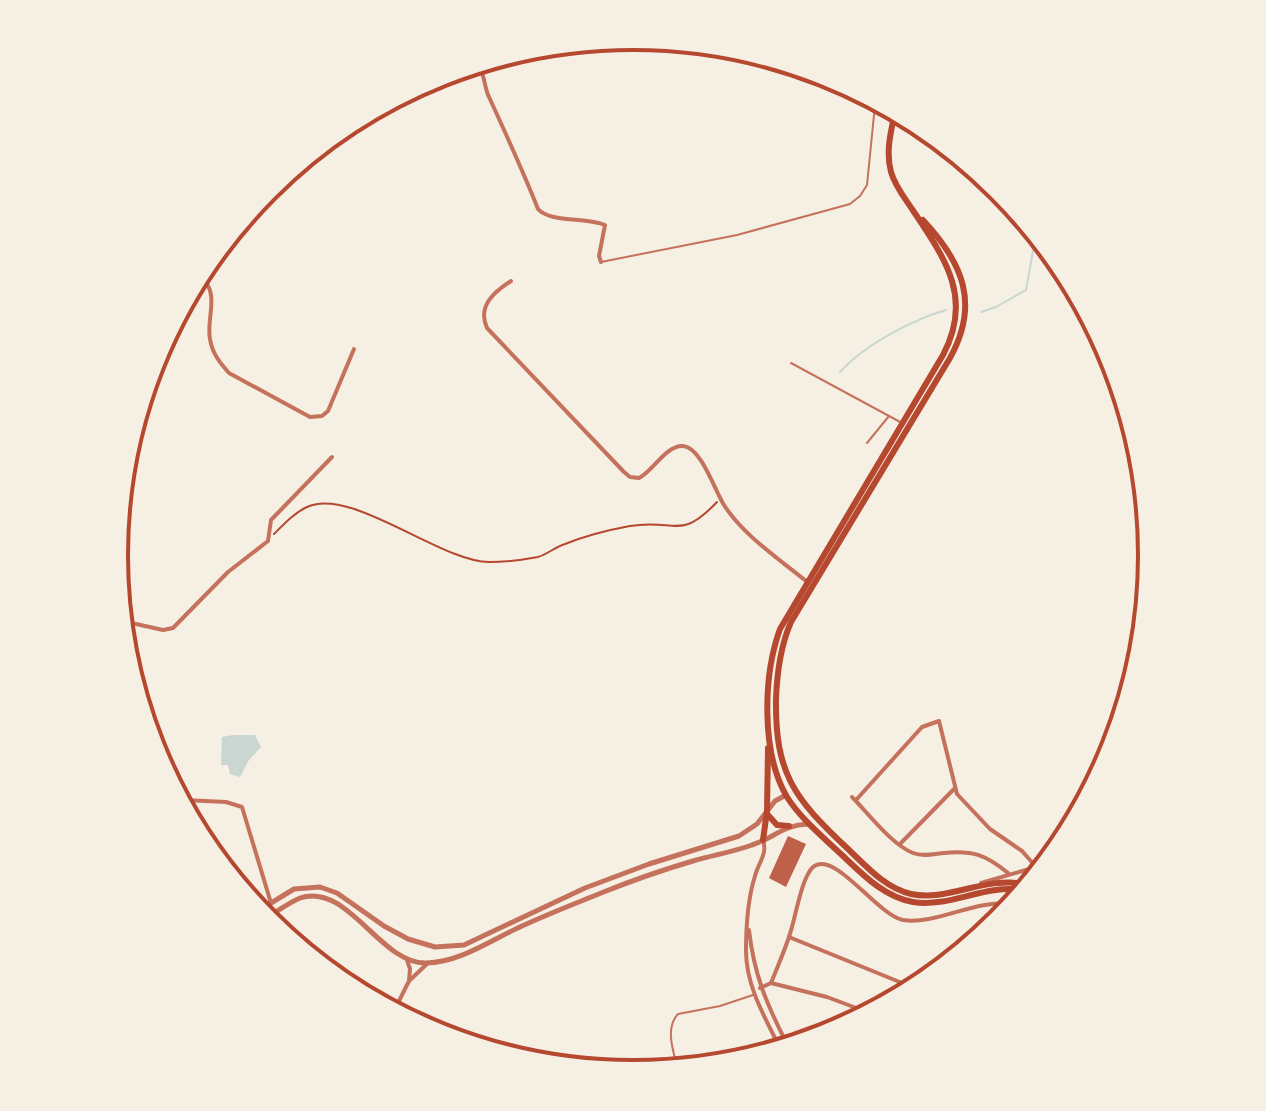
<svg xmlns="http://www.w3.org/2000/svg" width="1266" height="1111" font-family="'Sofia Sans Condensed',sans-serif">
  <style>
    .water { fill: #c9d6d2 }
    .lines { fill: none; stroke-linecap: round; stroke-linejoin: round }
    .stream { stroke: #c9d6d2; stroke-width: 2 }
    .building { fill: #bf614a }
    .path { stroke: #b5482f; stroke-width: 2 }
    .service { stroke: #c5725c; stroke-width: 2 }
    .minor { stroke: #c5725c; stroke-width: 4 }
    .tertiary { stroke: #c5725c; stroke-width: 5 }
    .primary { stroke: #b5482f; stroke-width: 6 }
    .rim { fill: none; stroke: #b5482f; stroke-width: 4 }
  </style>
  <rect width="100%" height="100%" fill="#f6efe4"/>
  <!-- water -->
  <polygon class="water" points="233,735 255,735 261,747 249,760 240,777 230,774 228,765 221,765 222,737"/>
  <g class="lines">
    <!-- stream -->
    <g class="stream">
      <polyline points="981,312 996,307 1026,290 1035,240"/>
      <path d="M840 372C864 345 912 320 946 310"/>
    </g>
  </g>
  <!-- building -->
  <polygon class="building" points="788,836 806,844 786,887 769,878"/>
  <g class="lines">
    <!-- path -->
    <path class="path" d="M274 534C284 524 294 513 307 507 350 486 441 562 489 562 505 562 522 560 538 557 548 554 555 547 565 544 585 536 608 530 630 526 676 518 679 542 717 502"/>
    <!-- service -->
    <g class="service">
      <polyline points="601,262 737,235 850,204 860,196 867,185 875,105"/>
      <polyline points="791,363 902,423"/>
      <polyline points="867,443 889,416"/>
      <path d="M677 1066C673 1050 665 1028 678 1014L720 1006 753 995"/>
    </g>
    <!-- minor -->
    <g class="minor">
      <path d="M479 67C485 75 484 87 489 97 506 134 523 171 538 209 550 223 586 217 605 225L599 256 601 262"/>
      <path d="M204 280C219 296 206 320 210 339 212 353 220 363 229 373L310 417 322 416 328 411 354 349"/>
      <path d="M511 281C494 292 477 306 487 328L624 472 630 477 639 478C653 471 666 445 683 446 701 447 715 491 724 505 743 535 779 559 806 581"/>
      <path d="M117 535C131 550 131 565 119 581"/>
      <polyline points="127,622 163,630 173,628 228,572 268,541 271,520 332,457"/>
      <path d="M852 797C868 813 892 845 913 853 923 857 934 854 944 853 973 850 986 855 1008 873"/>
      <polyline points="184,800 226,802 242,807 271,903"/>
      <polyline points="856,800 922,727 939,721 957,794 990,829 1022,851 1037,868"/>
      <path d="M763 840C768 854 758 863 755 876 748 898 746 928 746 951 746 985 764 1016 779 1046"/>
      <polyline points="900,844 954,789"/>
      <polyline points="981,883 1036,867"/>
      <path d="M749 930C754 975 767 1005 787 1044"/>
      <polyline points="789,937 907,985"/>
      <polyline points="407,960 410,969 409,981"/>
      <polyline points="771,983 827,997 867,1012"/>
      <path d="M760 988 771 983C777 968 784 952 789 937 795 921 801 878 813 867 834 849 877 915 903 920 937 925 974 899 1013 904"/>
      <polyline points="395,1009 409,981 428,963"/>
    </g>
    <!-- tertiary -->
    <g class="tertiary">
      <polyline points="258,911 294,889 320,887 337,893 384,926 408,939 435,947 464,945 585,888 649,864 739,836 757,824 775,801 786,795"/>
      <path d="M263 920C275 913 288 903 300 898 348 882 380 964 426 963 461 962 491 940 522 926 548 914 574 904 601 893 631 881 662 870 693 861 713 855 733 852 752 845 774 838 783 825 808 824"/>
    </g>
    <!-- primary -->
    <g class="primary">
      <path d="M894 117C890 135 886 153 891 172 895 186 904 197 912 209 944 257 974 297 943 355L780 629C763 676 761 753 787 797 801 819 823 837 842 855 862 874 884 897 913 902 950 908 984 884 1022 890"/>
      <path d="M923 220C963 263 980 304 950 358L791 622C780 647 777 672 776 699 775 774 794 798 847 848 866 866 885 888 911 894 948 902 983 876 1026 884"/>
      <polyline points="768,815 777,825 789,826"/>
      <polyline points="763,840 767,811 768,748"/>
    </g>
  </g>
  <!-- crop -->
  <path d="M0 0H1266V1111H0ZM128 555a505 505 0 1 1 1010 0a505 505 0 1 1-1010 0Z" fill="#f6efe4" fill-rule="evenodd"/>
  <path class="rim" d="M128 555a505 505 0 1 1 1010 0a505 505 0 1 1-1010 0Z"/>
</svg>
